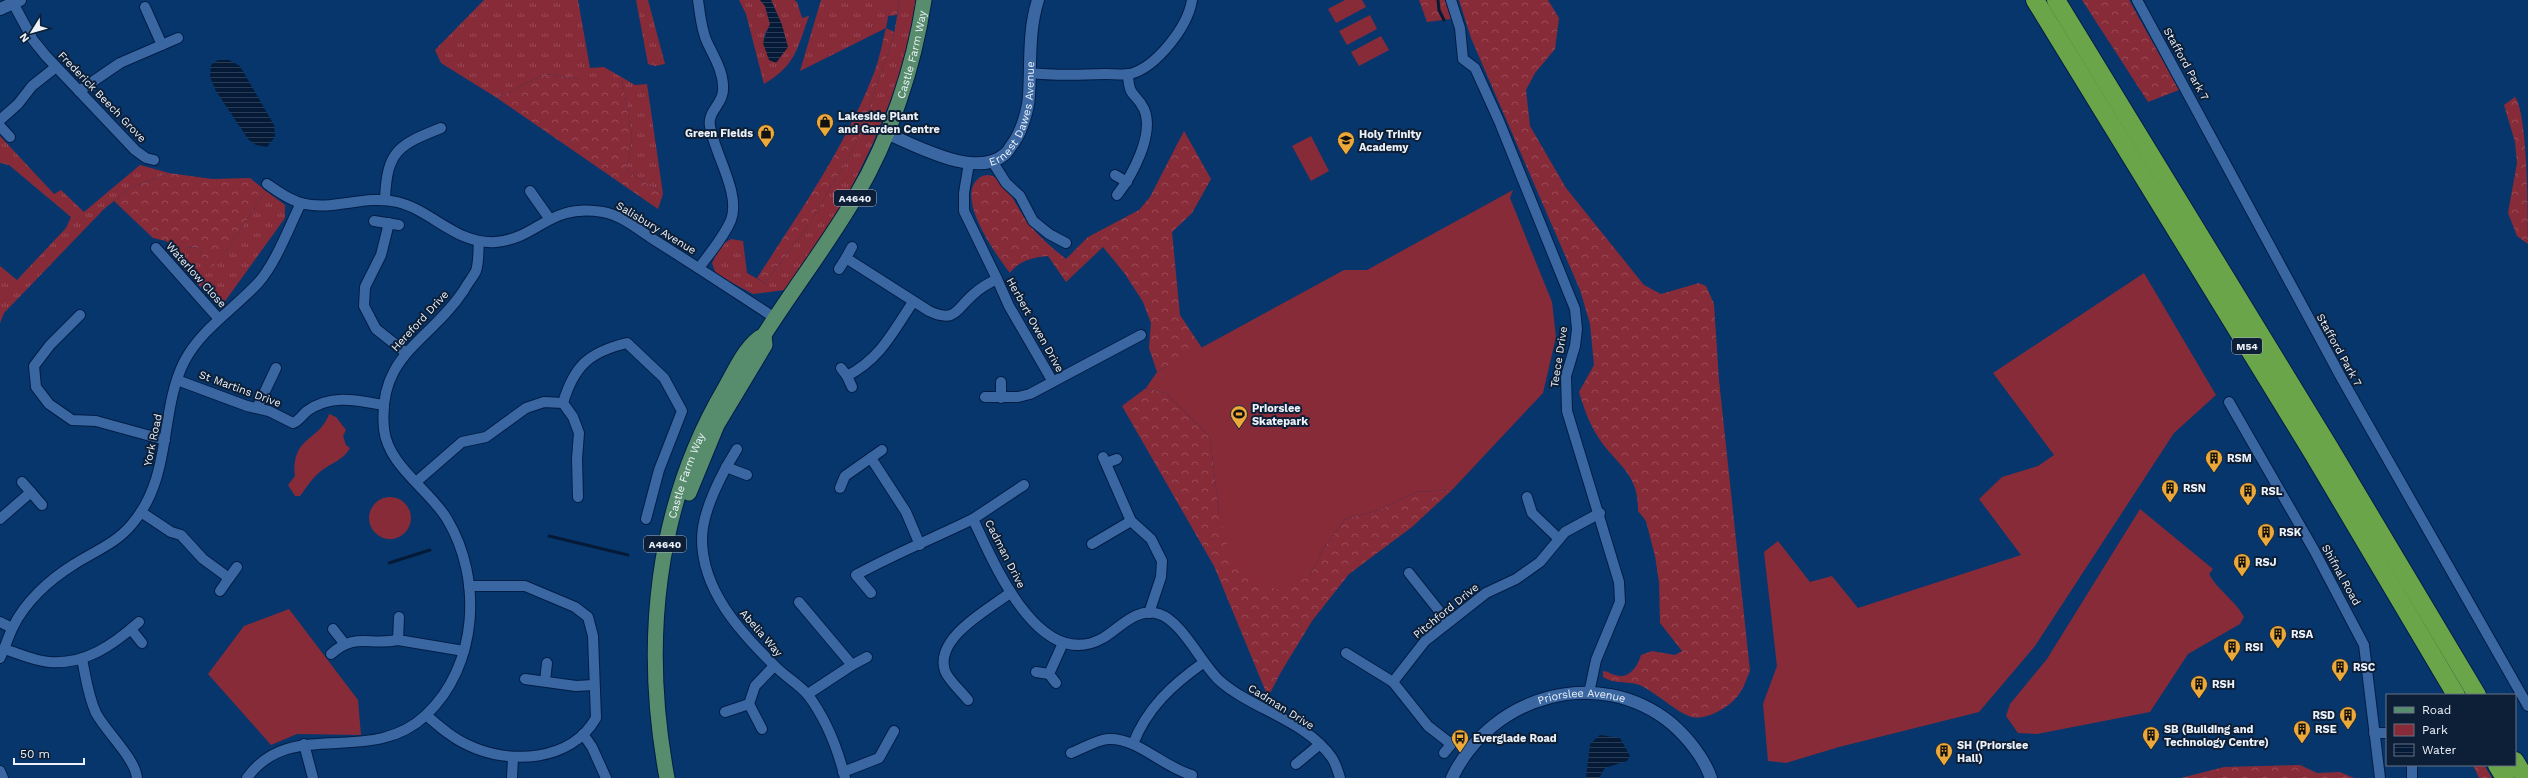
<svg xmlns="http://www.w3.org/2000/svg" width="2528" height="778" font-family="'Work Sans',sans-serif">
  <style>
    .grass { fill: url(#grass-tufts) }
    .forest { fill: url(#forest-crowns) }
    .park { fill: #882b38 }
    .water { fill: url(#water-rules) }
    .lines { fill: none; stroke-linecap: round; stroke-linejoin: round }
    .stream { stroke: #051a36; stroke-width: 3 }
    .minor-casing { stroke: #001d46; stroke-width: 12 }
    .tertiary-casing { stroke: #001d46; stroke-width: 14 }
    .primary-casing { stroke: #001d46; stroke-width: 17 }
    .motorway-casing { stroke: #001d46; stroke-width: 20 }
    .minor { stroke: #3a67a1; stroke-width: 10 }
    .tertiary { stroke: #3a67a1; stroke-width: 12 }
    .primary { stroke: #578d6c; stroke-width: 15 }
    .motorway { stroke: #6aa649; stroke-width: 18 }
    .labels { text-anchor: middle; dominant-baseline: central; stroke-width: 4; stroke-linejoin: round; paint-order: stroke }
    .shield { fill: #0d1f37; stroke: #a9b2be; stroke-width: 1 }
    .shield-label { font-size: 10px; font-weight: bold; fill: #ecf1f8 }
    .street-label { font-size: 11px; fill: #ecf1f8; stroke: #0d1f37 }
    .poi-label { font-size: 11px; font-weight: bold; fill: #ecf1f8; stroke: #0d1f37; text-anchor: start }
  </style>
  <defs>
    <pattern id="grass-tufts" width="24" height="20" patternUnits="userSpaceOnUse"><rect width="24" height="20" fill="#882b38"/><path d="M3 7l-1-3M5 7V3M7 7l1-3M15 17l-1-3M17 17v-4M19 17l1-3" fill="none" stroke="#994a56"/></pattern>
    <pattern id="forest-crowns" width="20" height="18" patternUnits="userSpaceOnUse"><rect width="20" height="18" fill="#882b38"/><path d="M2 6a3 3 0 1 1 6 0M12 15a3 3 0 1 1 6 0" fill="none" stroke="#994a56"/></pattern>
    <pattern id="water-rules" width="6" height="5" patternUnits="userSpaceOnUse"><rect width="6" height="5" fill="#051a36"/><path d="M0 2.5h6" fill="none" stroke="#2a3c54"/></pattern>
  </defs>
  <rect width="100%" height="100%" fill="#07366c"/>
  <!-- grass -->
  <g class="grass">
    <polygon points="484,0 578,0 590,68 604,67 635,85 647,84 663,194 627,171 632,136 622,79 580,79 545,74 497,98 441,63 435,50"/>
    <polygon points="636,0 648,0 665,64 655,66 648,64"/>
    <path d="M739 0H760L765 6 770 24C765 34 761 39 766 50L782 25 771 0H794L797 2 802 18 809 16C797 49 796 65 764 84L746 14Z"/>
    <polygon points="821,0 891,0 886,28 800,71"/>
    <polygon points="900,0 917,0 917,14 896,87 873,143 845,201 785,290 753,294 716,274 712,263 721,245 731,239 743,241 747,273 765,283 808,226 856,144 893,39"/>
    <polygon points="0,136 54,194 61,190 84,212 140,165 169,173 130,188 104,209 4,313 0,323 0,266 17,280 66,228 71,217 9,165 0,163"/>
    <polygon points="266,191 285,205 285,218 223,304 208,295 173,257 172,246 199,248 208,271 226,251"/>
  </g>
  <!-- forest -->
  <g class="forest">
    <polygon points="891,0 900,0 897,15 888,16"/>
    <polygon points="1419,0 1446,0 1451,19 1427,22"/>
    <path d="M1459 0H1548L1559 18 1555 49 1535 73 1526 90 1530 126 1566 188 1644 285 1661 294 1699 283 1706 286 1714 304 1719 380 1750 671C1747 677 1745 685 1741 691 1734 705 1707 721 1692 717 1679 714 1656 693 1642 686 1629 680 1616 685 1603 677V671C1608 671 1610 674 1615 675 1629 680 1638 666 1641 655L1652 651 1675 655 1682 651 1660 623 1659 582 1655 556 1646 521 1638 511C1639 470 1613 464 1595 432 1588 420 1583 405 1579 392L1594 365 1590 324 1580 290 1471 38Z"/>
    <polygon points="2082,0 2129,0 2179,90 2148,102"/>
    <path d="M886 28 894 32 893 39 856 144 808 226 765 283 757 278C799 213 843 150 872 78 879 62 882 44 886 28Z"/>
    <polygon points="545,74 580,79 622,79 632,136 627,171 663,194 658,209 497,98"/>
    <path d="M2515 97C2528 114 2528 217 2528 244L2517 236 2508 213 2517 163 2515 142 2504 105Z"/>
    <path d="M1184 131 1211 179 1192 213 1172 232 1180 315 1202 348 1157 372 1149 348 1151 323 1143 302 1125 274 1103 247 1066 282 1048 256C1034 257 1018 261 1010 273 997 256 954 197 979 178 984 174 991 174 996 178 1009 188 1017 207 1026 220 1037 235 1052 248 1066 259L1088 237 1139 210 1150 197Z"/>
    <polygon points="169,173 212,179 250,178 266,191 226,251 208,272 199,248 172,246 166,241 153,238 114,201 130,188"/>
    <polygon points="1146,388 1166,393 1210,437 1219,514 1310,576 1323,549 1345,519 1379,510 1416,492 1452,490 1412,527 1349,574 1312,621 1281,672 1268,697 1214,566 1122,406"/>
    <polygon points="2300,765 2317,773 2340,772 2354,778 2181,778 2224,767"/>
    <polygon points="2473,765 2484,765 2492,778 2479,778"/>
  </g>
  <!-- park -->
  <g class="park">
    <polygon points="1345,0 1362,0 1366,7 1336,23 1328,9"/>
    <polygon points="1370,15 1377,29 1347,45 1339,31"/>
    <polygon points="1381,36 1389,50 1359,66 1351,52"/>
    <polygon points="1311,136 1329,171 1311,181 1292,146"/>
    <polygon points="1513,190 1510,198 1552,302 1556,337 1543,393 1452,490 1416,492 1379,510 1345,519 1323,549 1310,576 1279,590 1251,580 1230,556 1219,514 1210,437 1166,393 1146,388 1157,372 1344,270 1367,270"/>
    <polygon points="2144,273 2216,395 2174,433 2035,646 1979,712 1839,747 1786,763 1768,761 1763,704 1777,666 1764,552 1778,541 1810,582 1832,576 1858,608 2021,555 1979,499 2002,477 2038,466 2054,455 1993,373"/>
    <path d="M329 414 336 417 346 430 343 436 346 445 350 448C343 461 332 462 321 471 312 478 306 488 300 496H295L288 485 295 476C291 436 320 441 329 414Z"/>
    <circle cx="390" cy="518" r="21"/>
    <path d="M2140 509 2213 569 2209 574C2218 591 2235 600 2244 617L2240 624 2188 654 2150 712 2037 734 2018 733 2006 716 2010 704 2047 659Z"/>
    <polygon points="289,609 358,700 361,735 297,734 271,745 208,674 244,626"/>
  </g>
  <!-- water -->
  <g class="water">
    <polygon points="760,0 771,0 782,25 788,47 776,63 769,60 763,43 770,24 765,6"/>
    <polygon points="218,60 229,60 240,66 274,125 275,137 267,147 256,145 248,139 216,91 210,77 211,65"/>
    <polygon points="1600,735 1620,738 1630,756 1627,761 1605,768 1599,778 1586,778 1590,744"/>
  </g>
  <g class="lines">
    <!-- stream -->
    <g class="stream">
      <polyline points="1438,0 1439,10 1444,20"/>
      <polyline points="549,536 628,555"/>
      <polyline points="389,563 430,550"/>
    </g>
    <!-- minor casing -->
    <g class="minor-casing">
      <g id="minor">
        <path d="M698 0C700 13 701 29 707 42 714 57 724 72 723 90 723 104 707 112 710 126 714 153 741 193 731 220 724 237 710 253 699 268"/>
        <polyline points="1451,0 1460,28 1463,59 1475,68 1499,121 1575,309 1577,329 1575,346 1566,376 1567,411 1619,582 1620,602 1596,660 1589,693"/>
        <polyline points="2137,0 2342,379 2528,706"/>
        <polyline points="13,3 33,40 46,56 135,150 146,158 154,160"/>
        <polyline points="145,7 162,45"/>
        <path d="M1030 73C1055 76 1080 75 1106 74 1113 74 1123 75 1130 74 1157 67 1188 26 1192 0"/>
        <polyline points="79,91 120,63 178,38"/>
        <polyline points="0,120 18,104 32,86 56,67"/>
        <polyline points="0,126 10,137"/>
        <polyline points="992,161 1006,183 1020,196 1033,221 1049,234 1066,243"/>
        <polyline points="1115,175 1127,182"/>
        <path d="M267 184C277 191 289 200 301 203 332 212 364 194 397 202 432 210 456 245 496 242 539 238 548 203 603 212 622 215 640 231 656 241 696 266 735 292 775 318"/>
        <polyline points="530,191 549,218"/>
        <path d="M1117 195C1132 176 1155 134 1144 109 1135 91 1129 99 1128 74"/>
        <path d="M385 199C387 151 398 145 441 128"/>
        <polyline points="374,221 399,225"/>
        <polyline points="389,223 381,255 365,287 364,306 376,329 405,352"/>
        <path d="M852 247 846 258 929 311C957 324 956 308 975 293 981 287 989 283 997 279L964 211V193L969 163"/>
        <polyline points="156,248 219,319"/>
        <polyline points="839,269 846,258"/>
        <polyline points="997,279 1009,306 1053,382"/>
        <polyline points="80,315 50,345 34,366 36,387 49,404 72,420 96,421 165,440"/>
        <path d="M841 368 847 376C881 358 892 333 913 302"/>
        <polyline points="847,376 852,387"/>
        <path d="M177 380 247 406 269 411 293 423C299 421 302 415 307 411 331 394 356 400 383 405"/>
        <polyline points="985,397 1018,397 1030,394 1141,335"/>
        <polyline points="1001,398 1001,382"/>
        <polyline points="2229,402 2314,550 2364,645 2380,778"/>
        <polyline points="257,408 276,368"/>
        <path d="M737 449C722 473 702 511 702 539 702 590 740 632 774 665 784 676 799 684 808 695 826 719 838 750 845 778"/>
        <polyline points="1103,457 1131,521 1151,539 1162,561 1161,577 1149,613"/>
        <polyline points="871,458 906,512 920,545"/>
        <polyline points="1106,463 1117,459"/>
        <polyline points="726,467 747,475"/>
        <polyline points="22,482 42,505"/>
        <polyline points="416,482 462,442 486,437 526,408 544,402 563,403"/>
        <polyline points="840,488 845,476 882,450"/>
        <path d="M578 497 577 459 579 433 573 417 563 403C574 366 589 352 627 343L664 378 682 411 659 470 646 519"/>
        <polyline points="1527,497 1532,513 1558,538"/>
        <polyline points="141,512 171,532 181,535 203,559 229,578 220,591"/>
        <polyline points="0,519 31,492"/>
        <polyline points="973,519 1024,485"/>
        <polyline points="1092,544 1131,521"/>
        <polyline points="1409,573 1448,622"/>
        <polyline points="229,578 237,567"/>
        <path d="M871 593 856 575C894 554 934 538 973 519 993 561 1039 674 1103 638 1121 627 1136 607 1159 614 1182 621 1202 665 1220 681 1253 710 1306 720 1332 758 1336 764 1338 772 1340 778"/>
        <polyline points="799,602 852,665 808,694"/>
        <polyline points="0,622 12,628"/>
        <polyline points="131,629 142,643"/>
        <polyline points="333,629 344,643"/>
        <polyline points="398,640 399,617"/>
        <path d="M4 649C18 653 34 661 49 662 85 665 113 645 139 622"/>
        <polyline points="1346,653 1393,682"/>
        <path d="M331 654C356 632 368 646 398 640L464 651"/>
        <path d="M0 658C5 648 8 637 13 627 25 602 49 580 73 565 93 552 117 543 132 524 173 476 159 412 184 362 201 329 234 309 258 283 276 263 289 227 301 203"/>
        <path d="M82 659C86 678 88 696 96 713 106 732 135 758 137 778"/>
        <polyline points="852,665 867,657"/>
        <polyline points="1036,672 1049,674 1063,643"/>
        <polyline points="1049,674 1056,683"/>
        <polyline points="525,679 576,686 594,685"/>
        <polyline points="545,681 547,663"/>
        <path d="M968 700C962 692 949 681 945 671 934 638 989 609 1010 593"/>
        <polyline points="749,704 755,686 774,666"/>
        <polyline points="725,712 749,704 762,729"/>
        <path d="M426 715C439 726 452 738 468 745 509 765 571 762 596 718L593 636 588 617 575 607 525 586H469"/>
        <polyline points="2374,733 2387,733"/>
        <polyline points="583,734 592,747 606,778"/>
        <polyline points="304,744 313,778"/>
        <path d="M1133 744C1147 708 1172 685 1203 663"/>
        <polyline points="1451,744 1428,726 1393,682 1425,641 1486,593 1516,579 1540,562 1565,532 1600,513"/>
        <path d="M1071 753C1082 749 1096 740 1108 739 1137 737 1164 768 1192 775"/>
        <polyline points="1444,753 1458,736"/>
        <polyline points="1296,764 1319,745"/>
        <polyline points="2412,765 2412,778"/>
        <polyline points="0,771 3,778"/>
        <polyline points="843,772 879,758 894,731"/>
        <path d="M247 778C291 716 370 768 426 715 478 666 483 579 447 519 429 489 388 466 384 429 377 354 430 342 464 290 467 284 473 277 476 271 479 262 478 251 479 242"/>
        <polyline points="512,778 513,757"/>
      </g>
    </g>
    <!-- tertiary casing -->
    <g class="tertiary-casing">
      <g id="tertiary">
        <polyline points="0,9 20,0"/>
        <path id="s1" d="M886 133C915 145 977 180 1005 154 1009 151 1011 145 1014 142 1022 130 1028 110 1029 96 1031 64 1028 31 1038 0"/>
        <path id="s2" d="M1452 778C1491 695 1599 664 1672 724 1688 738 1704 758 1711 778"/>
      </g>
    </g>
    <!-- primary casing -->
    <g class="primary-casing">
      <g id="primary">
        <polyline points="689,493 717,425 765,345 764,335"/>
        <path id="s3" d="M667 778C642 644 655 507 725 388 735 371 746 344 764 335 794 288 828 244 856 196 890 138 914 67 924 0"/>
      </g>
    </g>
    <!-- motorway casing -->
    <g class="motorway-casing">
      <g id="motorway">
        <polyline points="2035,0 2314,455 2456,695"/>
        <polyline points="2056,0 2329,447 2477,695"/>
        <polyline points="2515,761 2525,778"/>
        <polyline points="2497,765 2505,778"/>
      </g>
    </g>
    <!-- minor -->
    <use href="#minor" class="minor"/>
    <!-- tertiary -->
    <use href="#tertiary" class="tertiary"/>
    <!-- primary -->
    <use href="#primary" class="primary"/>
    <!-- motorway -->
    <use href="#motorway" class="motorway"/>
  </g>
  <!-- icons -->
  <defs>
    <g id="shop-pin" transform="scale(0.9)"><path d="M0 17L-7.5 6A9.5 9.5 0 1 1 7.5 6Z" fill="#eca93a" stroke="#0d1f37"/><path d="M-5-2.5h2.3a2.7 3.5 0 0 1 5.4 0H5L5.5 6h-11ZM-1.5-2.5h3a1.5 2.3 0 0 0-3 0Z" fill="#111"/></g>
    <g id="school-pin" transform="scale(0.9)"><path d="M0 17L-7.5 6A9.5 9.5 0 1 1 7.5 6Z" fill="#eca93a" stroke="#0d1f37"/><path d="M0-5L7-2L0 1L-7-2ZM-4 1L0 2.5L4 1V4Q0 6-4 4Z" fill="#111"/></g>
    <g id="stadium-pin" transform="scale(0.9)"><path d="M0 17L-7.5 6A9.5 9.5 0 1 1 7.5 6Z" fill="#eca93a" stroke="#0d1f37"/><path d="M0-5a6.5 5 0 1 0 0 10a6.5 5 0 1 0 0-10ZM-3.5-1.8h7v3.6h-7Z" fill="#111"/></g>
    <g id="building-pin" transform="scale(0.9)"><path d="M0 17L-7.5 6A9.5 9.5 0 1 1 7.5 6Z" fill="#eca93a" stroke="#0d1f37"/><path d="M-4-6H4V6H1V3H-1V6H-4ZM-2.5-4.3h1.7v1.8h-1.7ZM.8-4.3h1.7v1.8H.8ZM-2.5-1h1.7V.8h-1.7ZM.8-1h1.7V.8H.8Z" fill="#111"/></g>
    <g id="bus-pin" transform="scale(0.9)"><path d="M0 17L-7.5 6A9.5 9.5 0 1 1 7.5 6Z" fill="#eca93a" stroke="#0d1f37"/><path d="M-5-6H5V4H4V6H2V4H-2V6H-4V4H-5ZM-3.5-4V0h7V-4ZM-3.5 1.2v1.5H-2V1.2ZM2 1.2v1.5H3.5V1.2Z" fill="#111"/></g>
  </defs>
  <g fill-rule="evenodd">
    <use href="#shop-pin" x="825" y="122"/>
    <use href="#shop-pin" x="766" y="133"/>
    <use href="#school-pin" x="1346" y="140"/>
    <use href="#stadium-pin" x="1239" y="414"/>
    <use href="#building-pin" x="2214" y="458"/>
    <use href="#building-pin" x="2170" y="488"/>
    <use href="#building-pin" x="2248" y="491"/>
    <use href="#building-pin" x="2266" y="532"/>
    <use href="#building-pin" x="2242" y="562"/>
    <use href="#building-pin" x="2278" y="634"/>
    <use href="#building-pin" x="2232" y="647"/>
    <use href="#building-pin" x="2340" y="667"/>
    <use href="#building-pin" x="2199" y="684"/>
    <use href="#building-pin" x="2348" y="715"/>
    <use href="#building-pin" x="2302" y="729"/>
    <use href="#building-pin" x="2151" y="735"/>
    <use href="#bus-pin" x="1460" y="738"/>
    <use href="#building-pin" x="1944" y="751"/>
  </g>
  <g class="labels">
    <!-- shield labels -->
    <g class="shield">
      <rect x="834" y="190" width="42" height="16" rx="3"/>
      <rect x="2232" y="338" width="30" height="16" rx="3"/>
      <rect x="644" y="536" width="42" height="16" rx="3"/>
    </g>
    <g class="shield-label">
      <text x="855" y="198">A4640</text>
      <text x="2247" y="346">M54</text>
      <text x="665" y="544">A4640</text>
    </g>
    <!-- street labels -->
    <g class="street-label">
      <text stroke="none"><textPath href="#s3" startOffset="789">Castle Farm Way</textPath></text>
      <text transform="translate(2186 64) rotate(61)">Stafford Park 7</text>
      <text transform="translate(102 97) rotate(46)">Frederick Beech Grove</text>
      <text stroke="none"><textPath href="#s1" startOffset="167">Ernest Dawes Avenue</textPath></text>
      <text transform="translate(656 228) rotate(31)">Salisbury Avenue</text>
      <text transform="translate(196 275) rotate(48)">Waterlow Close</text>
      <text transform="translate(420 321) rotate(-47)">Hereford Drive</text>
      <text transform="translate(1035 325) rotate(61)">Herbert Owen Drive</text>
      <text transform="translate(2339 350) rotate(61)">Stafford Park 7</text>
      <text transform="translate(1559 357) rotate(-81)">Teece Drive</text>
      <text transform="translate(240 389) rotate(20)">St Martins Drive</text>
      <text transform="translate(153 440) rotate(-78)">York Road</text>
      <text stroke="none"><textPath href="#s3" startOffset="307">Castle Farm Way</textPath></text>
      <text transform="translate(1005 554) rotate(63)">Cadman Drive</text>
      <text transform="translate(2341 575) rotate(61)">Shifnal Road</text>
      <text transform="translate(1446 611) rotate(-39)">Pitchford Drive</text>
      <text transform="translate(761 633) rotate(49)">Abelia Way</text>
      <text stroke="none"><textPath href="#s2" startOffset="163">Priorslee Avenue</textPath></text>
      <text transform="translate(1281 707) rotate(32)">Cadman Drive</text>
    </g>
    <!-- poi labels -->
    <g class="poi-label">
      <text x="838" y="116">Lakeside Plant<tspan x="838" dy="13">and Garden Centre</tspan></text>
      <text x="753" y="133" text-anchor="end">Green Fields</text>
      <text x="1359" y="134">Holy Trinity<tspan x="1359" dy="13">Academy</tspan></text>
      <text x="1252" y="408">Priorslee<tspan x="1252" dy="13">Skatepark</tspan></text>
      <text x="2227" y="458">RSM</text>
      <text x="2183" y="488">RSN</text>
      <text x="2261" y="491">RSL</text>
      <text x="2279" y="532">RSK</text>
      <text x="2255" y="562">RSJ</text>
      <text x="2291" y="634">RSA</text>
      <text x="2245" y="647">RSI</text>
      <text x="2353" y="667">RSC</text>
      <text x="2212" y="684">RSH</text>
      <text x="2335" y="715" text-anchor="end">RSD</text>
      <text x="2164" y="729">SB (Building and<tspan x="2164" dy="13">Technology Centre)</tspan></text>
      <text x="2315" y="729">RSE</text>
      <text x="1473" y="738">Everglade Road</text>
      <text x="1957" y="745">SH (Priorslee<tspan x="1957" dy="13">Hall)</tspan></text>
    </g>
  </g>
  <!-- legend -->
  <rect x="2386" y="694" width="130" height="72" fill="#0d1f37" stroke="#667384"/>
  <rect x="2394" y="707" width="20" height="6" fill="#578d6c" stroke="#667384"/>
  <text x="2422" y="714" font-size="12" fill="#ecf1f8">Road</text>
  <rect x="2394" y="724" width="20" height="12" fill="#882b38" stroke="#667384"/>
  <text x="2422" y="734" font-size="12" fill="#ecf1f8">Park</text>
  <rect x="2394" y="744" width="20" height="12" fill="url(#water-rules)" stroke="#667384"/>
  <text x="2422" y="754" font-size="12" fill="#ecf1f8">Water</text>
  <!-- north arrow -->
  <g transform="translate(32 32) rotate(233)" stroke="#0d1f37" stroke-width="3" paint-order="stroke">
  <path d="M0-3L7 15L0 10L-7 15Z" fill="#ecf1f8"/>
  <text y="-6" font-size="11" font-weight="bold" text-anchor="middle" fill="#ecf1f8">N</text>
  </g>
  <!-- scale -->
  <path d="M14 758v6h70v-6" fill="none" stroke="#ecf1f8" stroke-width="2"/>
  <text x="20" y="758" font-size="12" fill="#ecf1f8" stroke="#0d1f37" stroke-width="3" paint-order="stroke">50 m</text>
</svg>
